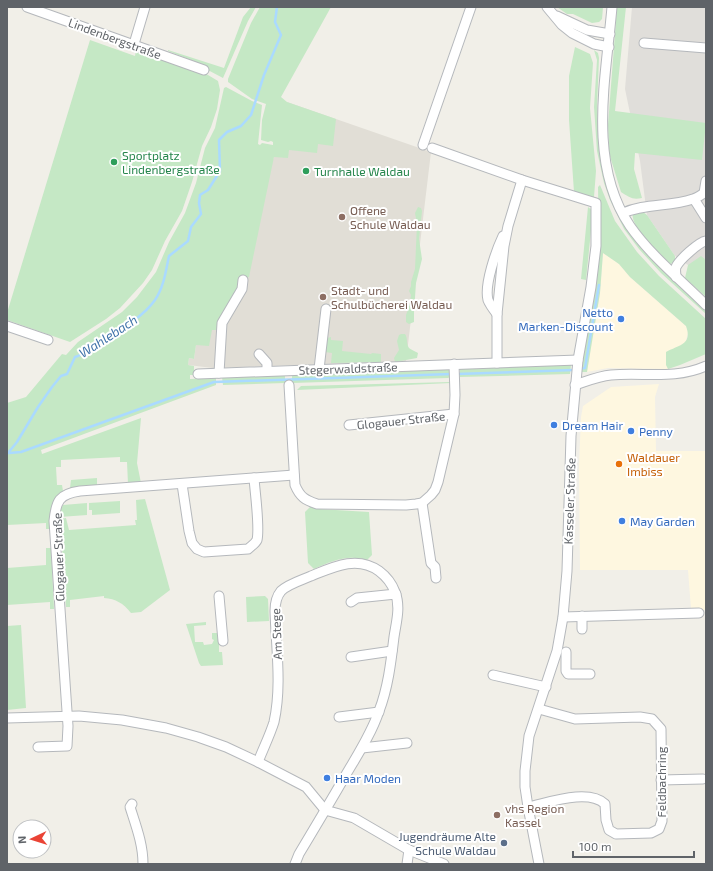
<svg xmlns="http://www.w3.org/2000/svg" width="713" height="871" font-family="'Exo 2',sans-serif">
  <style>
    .commercial { fill: #fef7e0 }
    .industrial { fill: #e0deda }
    .education { fill: #e1ded6 }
    .green { fill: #c5e8c5 }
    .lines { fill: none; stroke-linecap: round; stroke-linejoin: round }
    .stream { stroke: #aadaff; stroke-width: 2.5 }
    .minor-casing { stroke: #b5b8bc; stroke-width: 11 }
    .minor { stroke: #fff; stroke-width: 9 }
    .leisure-dot { fill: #2e9e5b; stroke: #fff; stroke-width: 1.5 }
    .education-dot { fill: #8d6e63; stroke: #fff; stroke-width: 1.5 }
    .shop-dot { fill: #3f7fe0; stroke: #fff; stroke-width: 1.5 }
    .food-dot { fill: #e8710a; stroke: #fff; stroke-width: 1.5 }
    .service-dot { fill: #5c6f8a; stroke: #fff; stroke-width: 1.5 }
    .labels { text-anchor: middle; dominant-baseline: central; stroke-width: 4; stroke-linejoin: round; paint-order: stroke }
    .street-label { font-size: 12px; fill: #5f6368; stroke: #fff }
    .leisure-label { font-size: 12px; fill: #27864d; stroke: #fff; text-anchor: start }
    .education-label { font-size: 12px; fill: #785e54; stroke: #fff; text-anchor: start }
    .shop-label { font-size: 12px; fill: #366cbe; stroke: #fff; text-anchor: start }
    .food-label { font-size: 12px; fill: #c56008; stroke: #fff; text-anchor: start }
    .service-label { font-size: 12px; fill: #4e5e75; stroke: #fff; text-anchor: end }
    .water-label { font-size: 13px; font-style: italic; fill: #4174aa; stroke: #fff }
  </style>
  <rect width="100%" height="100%" fill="#f1efe8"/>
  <!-- commercial -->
  <g class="commercial">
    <polygon points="603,253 619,264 630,277 686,326 688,332 686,341 668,369 608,368 587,372 600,293"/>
    <polygon points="659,384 655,397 656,451 706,451 706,610 691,609 688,570 580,570 579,466 581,417 583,406 611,387"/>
  </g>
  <!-- industrial -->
  <polygon class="industrial" points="632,7 706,7 706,285 688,265 675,256 647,215 640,161 625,89"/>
  <!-- education -->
  <polygon class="education" points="287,102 431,152 406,361 240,367 213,368 188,365 189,358 194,359 196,345 212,329 274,157"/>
  <!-- green -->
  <g class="green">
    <polygon points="251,7 256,7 248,21 223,78 204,68 204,65 168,51 168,50 224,68 243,17"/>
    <path d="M260 7H331L281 97 287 102 336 119 333 146 318 144 317 153 289 150 288 158 274 157 249 277 241 280 218 330H212L209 346 196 345 194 359 189 358 188 365 194 366V375H190V379L216 378V385L41 450 42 454 141 418 137 463 141 483 128 484 127 462H120V457L61 460V467H56L57 485H62L63 491C50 500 49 515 49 529H46V523L7 525V403L26 397 62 354 66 355 78 342 122 312 137 297 156 272 169 242 185 213 196 183 205 148 215 128 224 88 226 87 252 101 262 105 258 144 260 145 262 143 273 145V142L271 141 268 142 261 140 262 120 266 104 252 99 228 82V79L251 23Z"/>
    <polygon points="557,7 603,7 602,19 599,22 592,23 573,14 567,14"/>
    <path d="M617 7H626L615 111 706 123 702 160 635 153 634 169 642 198C632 200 629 197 621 192L609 153 608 125Z"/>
    <polygon points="90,40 135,56 136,51 144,54 145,51 203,72 218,81 220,90 217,109 211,127 202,146 192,182 182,211 165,241 152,270 143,283 120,308 106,319 70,342 7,320 7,313"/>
    <polygon points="575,47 590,54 593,63 590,108 596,171 594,197 592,198 574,192 569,120 569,76"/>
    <polygon points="594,50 598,53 599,58 597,106 598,129 600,150 606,182 631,235 641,248 664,272 706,311 706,314 661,273 639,249 624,229 610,200 604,183 597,151 594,107 597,60"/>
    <path d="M600 185 615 221 637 252 659 276 706 319V354L680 365 668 369 666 365V352C678 345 693 345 686 326L630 277 619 264 603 253 600 293 587 372H582L580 366 599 248 598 187Z"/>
    <polygon points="418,207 421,208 422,211 419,239 422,259 416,283 414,312 414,322 409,324 406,322 406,315 409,307 411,295 409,291 411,286 411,282 415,269 417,224 415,213"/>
    <polygon points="588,207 593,211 586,280 581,279"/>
    <path d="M635 212H643L647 215 675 256V262L670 264C661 256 634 229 633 218 632 215 633 215 635 212Z"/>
    <polygon points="701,256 706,260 706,297 685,278 688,265"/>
    <path d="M401 334H405C408 338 406 343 409 348 411 350 415 351 418 353L417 358 395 362 394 358 399 350 397 341 399 335Z"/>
    <polygon points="331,337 331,340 343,341 342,351 371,354 372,353 381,354 381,362 331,363 332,353 325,352 327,338"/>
    <polygon points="571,365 570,374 460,377 460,369"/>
    <polygon points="448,369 449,369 450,377 448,378 292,383 292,374"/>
    <polygon points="285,374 285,383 223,385 222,377"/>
    <polygon points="450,382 451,383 297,390 301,386"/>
    <polygon points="97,478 97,486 70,488 71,480"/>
    <path d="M145 499 170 590 141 612 131 613C123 603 116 599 104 598V596L70 600V607H66L60 519 66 518 69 530 136 525 135 520H137L136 500Z"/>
    <polygon points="120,501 120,513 92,515 92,510 89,510 89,503"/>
    <polygon points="87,503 87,515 60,517 60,511 63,505"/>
    <path d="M311 506 316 507 319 509 369 512 372 555 367 560C347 554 332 561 314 569L308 563 305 512Z"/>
    <polygon points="46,548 51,548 54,609 50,609 50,602 7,605 7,568 46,565"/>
    <polygon points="265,596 268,599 269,621 247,622 246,597"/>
    <polygon points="206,622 206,625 194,626 195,642 203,642 204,645 212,644 214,640 212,639 212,633 219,633 219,652 222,652 223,665 201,666 199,663 186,624"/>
    <polygon points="21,625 26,708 7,710 7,626"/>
  </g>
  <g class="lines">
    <!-- stream -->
    <g class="stream">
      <polyline points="579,369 585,368 599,285"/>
      <polyline points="457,374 574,370"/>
      <path d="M8 453 17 442 38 407 52 387 61 376 67 374 75 357C85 354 94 345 104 339 122 328 142 318 155 300 164 287 166 270 169 256L188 241 191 227 201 214 199 203 200 195 208 190 220 171 219 140 227 132 241 126 251 115 264 75 281 35 275 22 277 7"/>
      <polyline points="9,453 21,452 214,382 452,374"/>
    </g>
    <!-- minor casing -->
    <g class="minor-casing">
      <g id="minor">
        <polyline points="27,7 204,70"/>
        <polyline points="547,7 562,25 572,33 594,44 609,47"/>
        <path d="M612 7C606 78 587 163 630 226 651 256 680 279 706 305"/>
        <polyline points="557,16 587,30 610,34"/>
        <polyline points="644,43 706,48"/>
        <polyline points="134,44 145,7"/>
        <polyline points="423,145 471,7"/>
        <polyline points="432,148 522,180 596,203 596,246 591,287 578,360 571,436 567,571 563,617 557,651 529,736 525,771 525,787 528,807 539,864"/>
        <polyline points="694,199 706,218"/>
        <path d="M623 213C645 203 670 207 693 199 697 198 701 195 704 193L706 181"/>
        <path d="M676 277C676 274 675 270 676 267 679 260 699 242 706 241"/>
        <path d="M497 314C494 310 490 305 488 300 484 285 496 251 503 236"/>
        <polyline points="7,326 48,340"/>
        <polyline points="259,354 267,363 267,371"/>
        <polyline points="497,363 497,314 504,246 508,226 522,180"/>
        <polyline points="319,369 326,309"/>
        <polyline points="219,373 222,323 242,289 243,280"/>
        <polyline points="198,374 578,360"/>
        <path d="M289 385 295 485C300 497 305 500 317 504L406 505 416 504 422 503 431 495 435 490 438 482 454 414 455 395 454 364"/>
        <path d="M575 385C587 381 599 376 611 375 644 372 674 380 706 366"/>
        <polyline points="349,425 454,414"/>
        <path d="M182 484 189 531 192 543 197 549 204 552 248 549C251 546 255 544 257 540 260 527 255 493 254 478"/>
        <polyline points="422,503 431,563 435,567 436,578"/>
        <polyline points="219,596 223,641"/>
        <polyline points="351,602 357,598 396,594"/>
        <polyline points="582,616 582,629"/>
        <polyline points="563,617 699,613"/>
        <polyline points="566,652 566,671 568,674 590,674"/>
        <polyline points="351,657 392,651"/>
        <polyline points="493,675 546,687"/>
        <polyline points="339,717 379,712"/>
        <polyline points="7,718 79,716 122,720 166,728 198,737 226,747 258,762 306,787 325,810 354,818 409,850 444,864"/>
        <path d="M38 747 67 746 68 726 54 521C56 501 59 494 80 491L294 475"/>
        <polyline points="362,748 407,743"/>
        <path d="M258 762C263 749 270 735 274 722 282 686 276 647 275 611 275 603 276 597 281 591 288 584 302 580 311 576 333 567 357 555 379 571 387 577 392 584 395 592 401 607 396 623 394 637 391 662 388 688 379 711 371 735 356 757 344 778 329 804 314 829 299 854L295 864"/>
        <polyline points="661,780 703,779"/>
        <path d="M132 804 130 807C136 826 143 844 143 864"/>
        <path d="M528 807C548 803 588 788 605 804L606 820 609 830 616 834 651 833 659 829 662 821 661 729 652 719 640 717 575 719 539 709"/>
        <polyline points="407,864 409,850"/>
      </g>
    </g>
    <!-- minor -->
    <use href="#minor" class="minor"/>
  </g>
  <!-- markers -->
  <g class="leisure-dot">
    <circle cx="114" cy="162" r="4"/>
    <circle cx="306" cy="171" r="4"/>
  </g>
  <g class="education-dot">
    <circle cx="342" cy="217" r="4"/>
    <circle cx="323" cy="297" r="4"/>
    <circle cx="497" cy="815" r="4"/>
  </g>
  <g class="shop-dot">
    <circle cx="621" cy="319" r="4"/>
    <circle cx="554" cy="425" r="4"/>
    <circle cx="631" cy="431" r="4"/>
    <circle cx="622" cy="521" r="4"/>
    <circle cx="327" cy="778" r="4"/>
  </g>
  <circle class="food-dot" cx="619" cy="464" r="4"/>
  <circle class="service-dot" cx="504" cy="843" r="4"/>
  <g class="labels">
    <!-- street labels -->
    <g class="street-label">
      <text transform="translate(115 38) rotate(20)">Lindenbergstraße</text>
      <text transform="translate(348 368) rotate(-2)">Stegerwaldstraße</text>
      <text transform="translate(401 420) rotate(-6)">Glogauer Straße</text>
      <text transform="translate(569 501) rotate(-88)">Kasseler Straße</text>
      <text transform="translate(58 557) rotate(-92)">Glogauer Straße</text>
      <text transform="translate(276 634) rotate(-92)">Am Stege</text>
      <text transform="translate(661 782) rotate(-90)">Feldbachring</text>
    </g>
    <!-- leisure labels -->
    <g class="leisure-label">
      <text x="122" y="155">Sportplatz<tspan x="122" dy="14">Lindenbergstraße</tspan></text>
      <text x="314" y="171">Turnhalle Waldau</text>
    </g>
    <!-- education labels -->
    <g class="education-label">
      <text x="350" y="210">Offene<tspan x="350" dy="14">Schule Waldau</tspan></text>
      <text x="331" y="290">Stadt- und<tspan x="331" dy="14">Schulbücherei Waldau</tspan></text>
      <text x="505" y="808">vhs Region<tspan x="505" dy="14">Kassel</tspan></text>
    </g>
    <!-- shop labels -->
    <g class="shop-label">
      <text x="613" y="312" text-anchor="end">Netto<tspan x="613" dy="14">Marken-Discount</tspan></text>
      <text x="562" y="425">Dream Hair</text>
      <text x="639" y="431">Penny</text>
      <text x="630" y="521">May Garden</text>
      <text x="335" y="778">Haar Moden</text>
    </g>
    <!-- food labels -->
    <g class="food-label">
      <text x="627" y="457">Waldauer<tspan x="627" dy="14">Imbiss</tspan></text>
    </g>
    <!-- service labels -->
    <g class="service-label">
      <text x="496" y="836">Jugendräume Alte<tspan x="496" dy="14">Schule Waldau</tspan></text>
    </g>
    <!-- water labels -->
    <g class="water-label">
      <text transform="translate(108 336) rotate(-33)">Wahlebach</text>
    </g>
  </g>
  <!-- border -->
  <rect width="713" height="871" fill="none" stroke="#5f6368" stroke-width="16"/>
  <!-- north arrow -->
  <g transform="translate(32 839) rotate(266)"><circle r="19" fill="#ffffff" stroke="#bfc1c3"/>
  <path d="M0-3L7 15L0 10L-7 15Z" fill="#ea4335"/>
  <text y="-6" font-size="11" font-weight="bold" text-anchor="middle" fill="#5f6368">N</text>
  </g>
  <!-- scale -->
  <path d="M573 851v6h121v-6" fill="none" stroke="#5f6368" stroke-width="2"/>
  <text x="579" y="851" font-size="12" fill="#5f6368" stroke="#ffffff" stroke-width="3" paint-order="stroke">100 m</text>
</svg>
